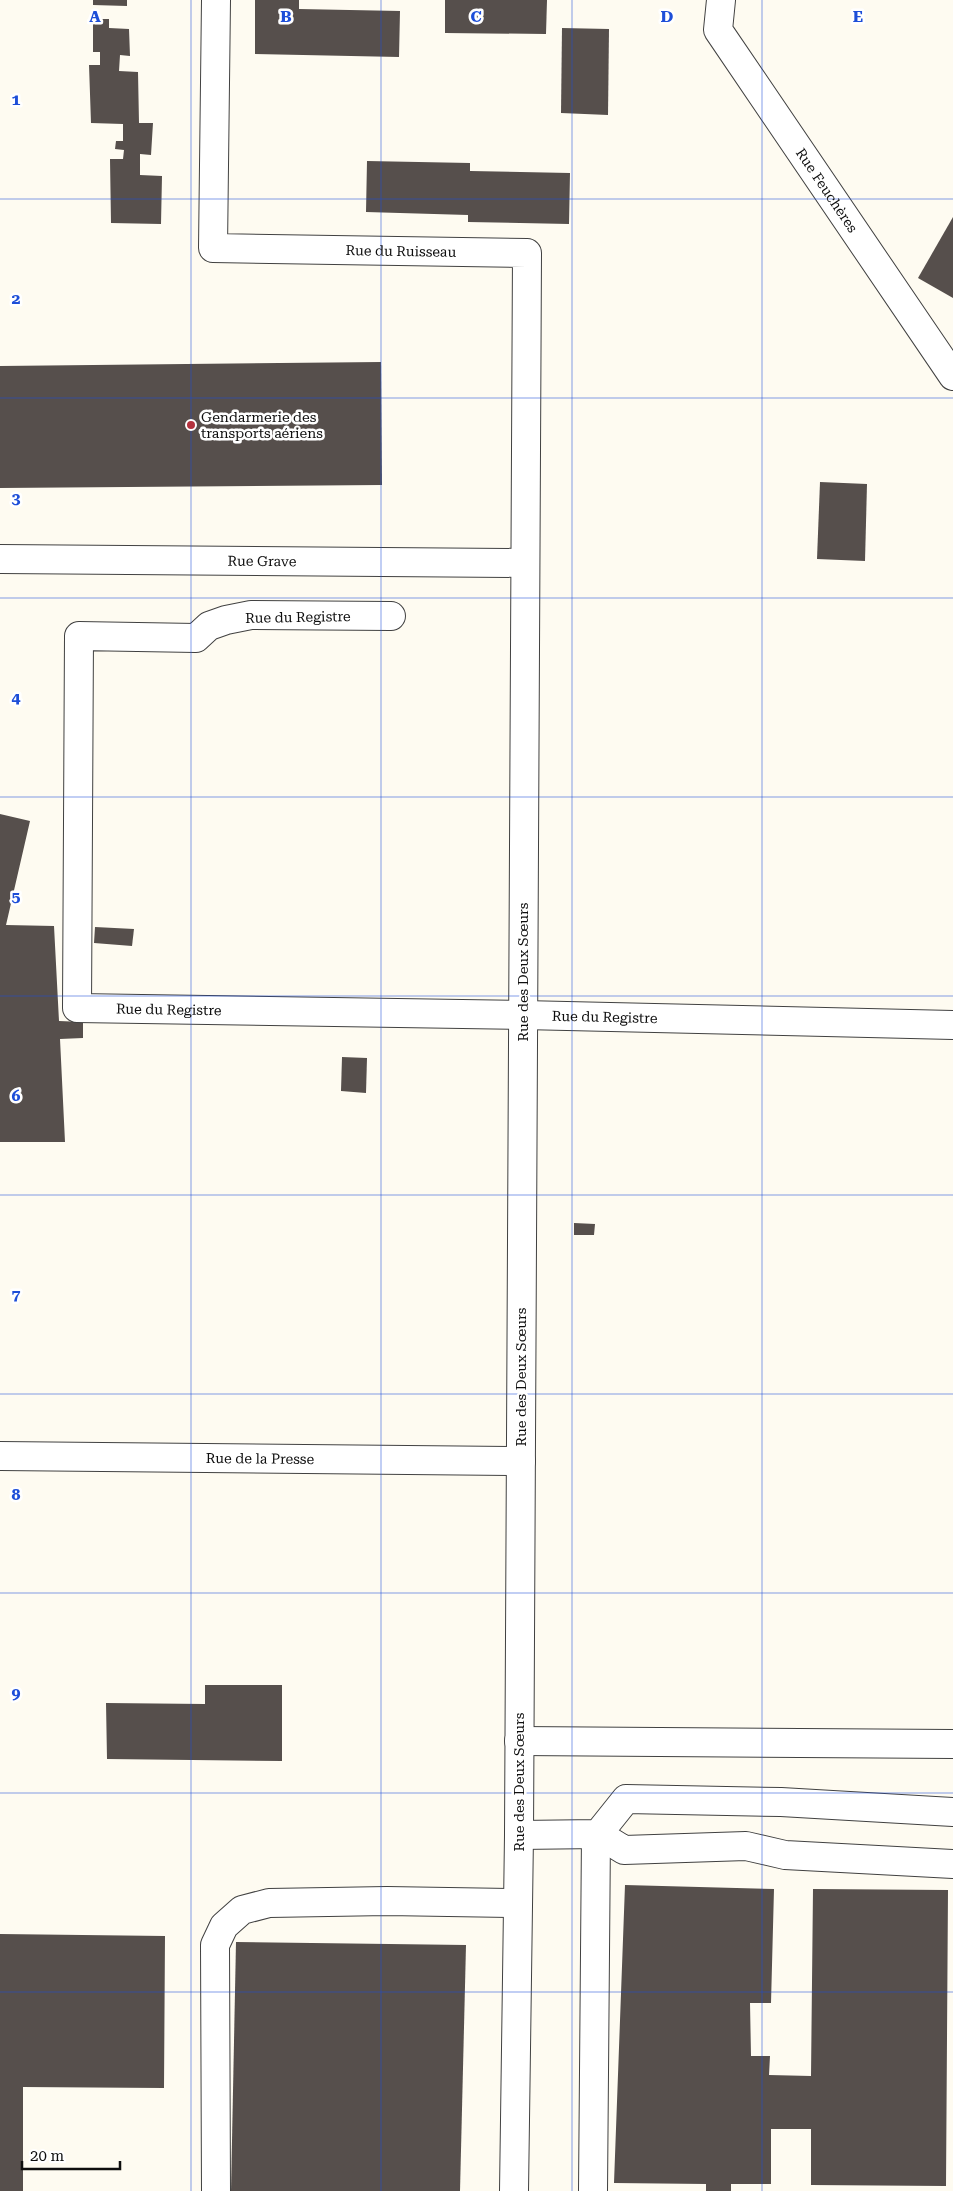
<svg xmlns="http://www.w3.org/2000/svg" width="953" height="2191" font-family="'Roboto Serif',serif">
  <style>
    .building { fill: #564f4c }
    .lines { fill: none; stroke-linecap: round; stroke-linejoin: round }
    .minor-casing { stroke: #414141; stroke-width: 30 }
    .minor { stroke: #fff; stroke-width: 28 }
    .grid { fill: none; stroke: #1d4ed8; stroke-width: 1; stroke-opacity: 0.55 }
    .poi-dot { fill: #b3323e; stroke: #fff; stroke-width: 2 }
    .labels { text-anchor: middle; dominant-baseline: central; stroke-width: 5; stroke-linejoin: round; paint-order: stroke }
    .street-label { font-size: 14px; fill: #0e0e0e; stroke: #fff }
    .poi-label { font-size: 14px; fill: #0e0e0e; stroke: #fff; text-anchor: start }
    .grid-label { font-size: 16px; text-anchor: middle; font-weight: bold; fill: #1d4ed8; stroke: #fff; stroke-width: 5; stroke-linejoin: round; paint-order: stroke }
  </style>
  <rect width="100%" height="100%" fill="#fefbf1"/>
  <!-- building -->
  <g class="building">
    <polygon points="93,0 127,0 127,6 93,5"/>
    <polygon points="255,0 299,0 299,9 400,11 399,57 255,54"/>
    <polygon points="445,0 547,0 546,34 445,33"/>
    <polygon points="93,19 109,19 109,28 129,29 130,56 120,55 119,71 138,72 139,123 153,123 151,155 140,154 140,175 162,176 161,224 111,223 110,159 123,159 124,150 115,149 116,141 123,141 123,124 91,123 89,65 100,65 100,52 93,52"/>
    <polygon points="562,28 609,29 608,115 561,113"/>
    <polygon points="367,161 470,163 470,171 570,173 569,224 468,222 468,215 366,212"/>
    <polygon points="953,217 953,298 918,278"/>
    <polygon points="381,362 382,485 0,488 0,366"/>
    <polygon points="820,482 867,484 865,561 817,559"/>
    <polygon points="0,814 30,821 6,925 54,926 59,1021 83,1022 83,1038 60,1039 65,1142 0,1142"/>
    <polygon points="95,927 134,929 132,946 94,943"/>
    <polygon points="342,1057 367,1058 366,1093 341,1091"/>
    <polygon points="574,1223 595,1224 594,1235 574,1235"/>
    <polygon points="205,1685 282,1685 282,1761 107,1759 106,1703 205,1704"/>
    <polygon points="625,1885 774,1889 771,2003 750,2003 751,2056 770,2056 769,2075 811,2076 813,1889 948,1890 946,2186 811,2185 811,2129 771,2129 771,2184 731,2184 731,2191 706,2191 706,2184 614,2183"/>
    <polygon points="0,1934 165,1936 164,2088 23,2087 23,2191 0,2191"/>
    <polygon points="236,1942 466,1945 460,2191 231,2191"/>
  </g>
  <g class="lines">
    <!-- minor casing -->
    <g class="minor-casing">
      <g id="minor">
        <path id="s1" d="M216 0 213 248 527 253 519 1835 514 2191"/>
        <path id="s2" d="M721 0 718 30 953 376"/>
        <path id="s3" d="M0 559 525 563"/>
        <path id="s4" d="M391 616 251 615 226 620 209 626 196 638 79 636 77 1008 523 1015 953 1025"/>
        <path id="s5" d="M0 1456 521 1461"/>
        <polyline points="519,1741 953,1744"/>
        <polyline points="598,1834 624,1850 746,1846 785,1855 953,1864"/>
        <polyline points="519,1835 598,1834 626,1799 781,1802 953,1812"/>
        <polyline points="216,2191 215,1945 224,1926 242,1910 269,1903 387,1901 518,1903"/>
        <polyline points="593,2191 596,1834"/>
      </g>
    </g>
    <!-- minor -->
    <use href="#minor" class="minor"/>
  </g>
  <!-- grid -->
  <path class="grid" d="M191 0V2191M381 0V2191M572 0V2191M762 0V2191M0 199H953M0 398H953M0 598H953M0 797H953M0 996H953M0 1195H953M0 1394H953M0 1593H953M0 1793H953M0 1992H953"/>
  <!-- markers -->
  <circle class="poi-dot" cx="191" cy="425" r="5"/>
  <g class="labels">
    <!-- street labels -->
    <g class="street-label">
      <text stroke="none"><textPath href="#s2" startOffset="224">Rue Feuchères</textPath></text>
      <text stroke="none"><textPath href="#s1" startOffset="436">Rue du Ruisseau</textPath></text>
      <text stroke="none"><textPath href="#s3" startOffset="262">Rue Grave</textPath></text>
      <text transform="translate(298 617) rotate(-1)">Rue du Registre</text>
      <text transform="translate(523 972) rotate(-90)">Rue des Deux Sœurs</text>
      <text stroke="none"><textPath href="#s4" startOffset="782">Rue du Registre</textPath></text>
      <text stroke="none"><textPath href="#s4" startOffset="1218">Rue du Registre</textPath></text>
      <text transform="translate(521 1377) rotate(-90)">Rue des Deux Sœurs</text>
      <text stroke="none"><textPath href="#s5" startOffset="260">Rue de la Presse</textPath></text>
      <text transform="translate(519 1782) rotate(-90)">Rue des Deux Sœurs</text>
    </g>
    <!-- poi labels -->
    <g class="poi-label">
      <text x="201" y="417">Gendarmerie des<tspan x="201" dy="16">transports aériens</tspan></text>
    </g>
  </g>
  <g class="grid-label">
    <text x="95" y="22">A</text>
    <text x="286" y="22">B</text>
    <text x="476" y="22">C</text>
    <text x="667" y="22">D</text>
    <text x="858" y="22">E</text>
    <text x="16" y="105">1</text>
    <text x="16" y="304">2</text>
    <text x="16" y="504">3</text>
    <text x="16" y="703">4</text>
    <text x="16" y="902">5</text>
    <text x="16" y="1101">6</text>
    <text x="16" y="1300">7</text>
    <text x="16" y="1500">8</text>
    <text x="16" y="1699">9</text>
  </g>
  <!-- scale -->
  <path d="M22 2161v8h98v-8" fill="none" stroke="#0e0e0e" stroke-width="2.5"/>
  <text x="30" y="2161" font-size="15" fill="#0e0e0e" stroke="#ffffff" stroke-width="4" paint-order="stroke">20 m</text>
</svg>
